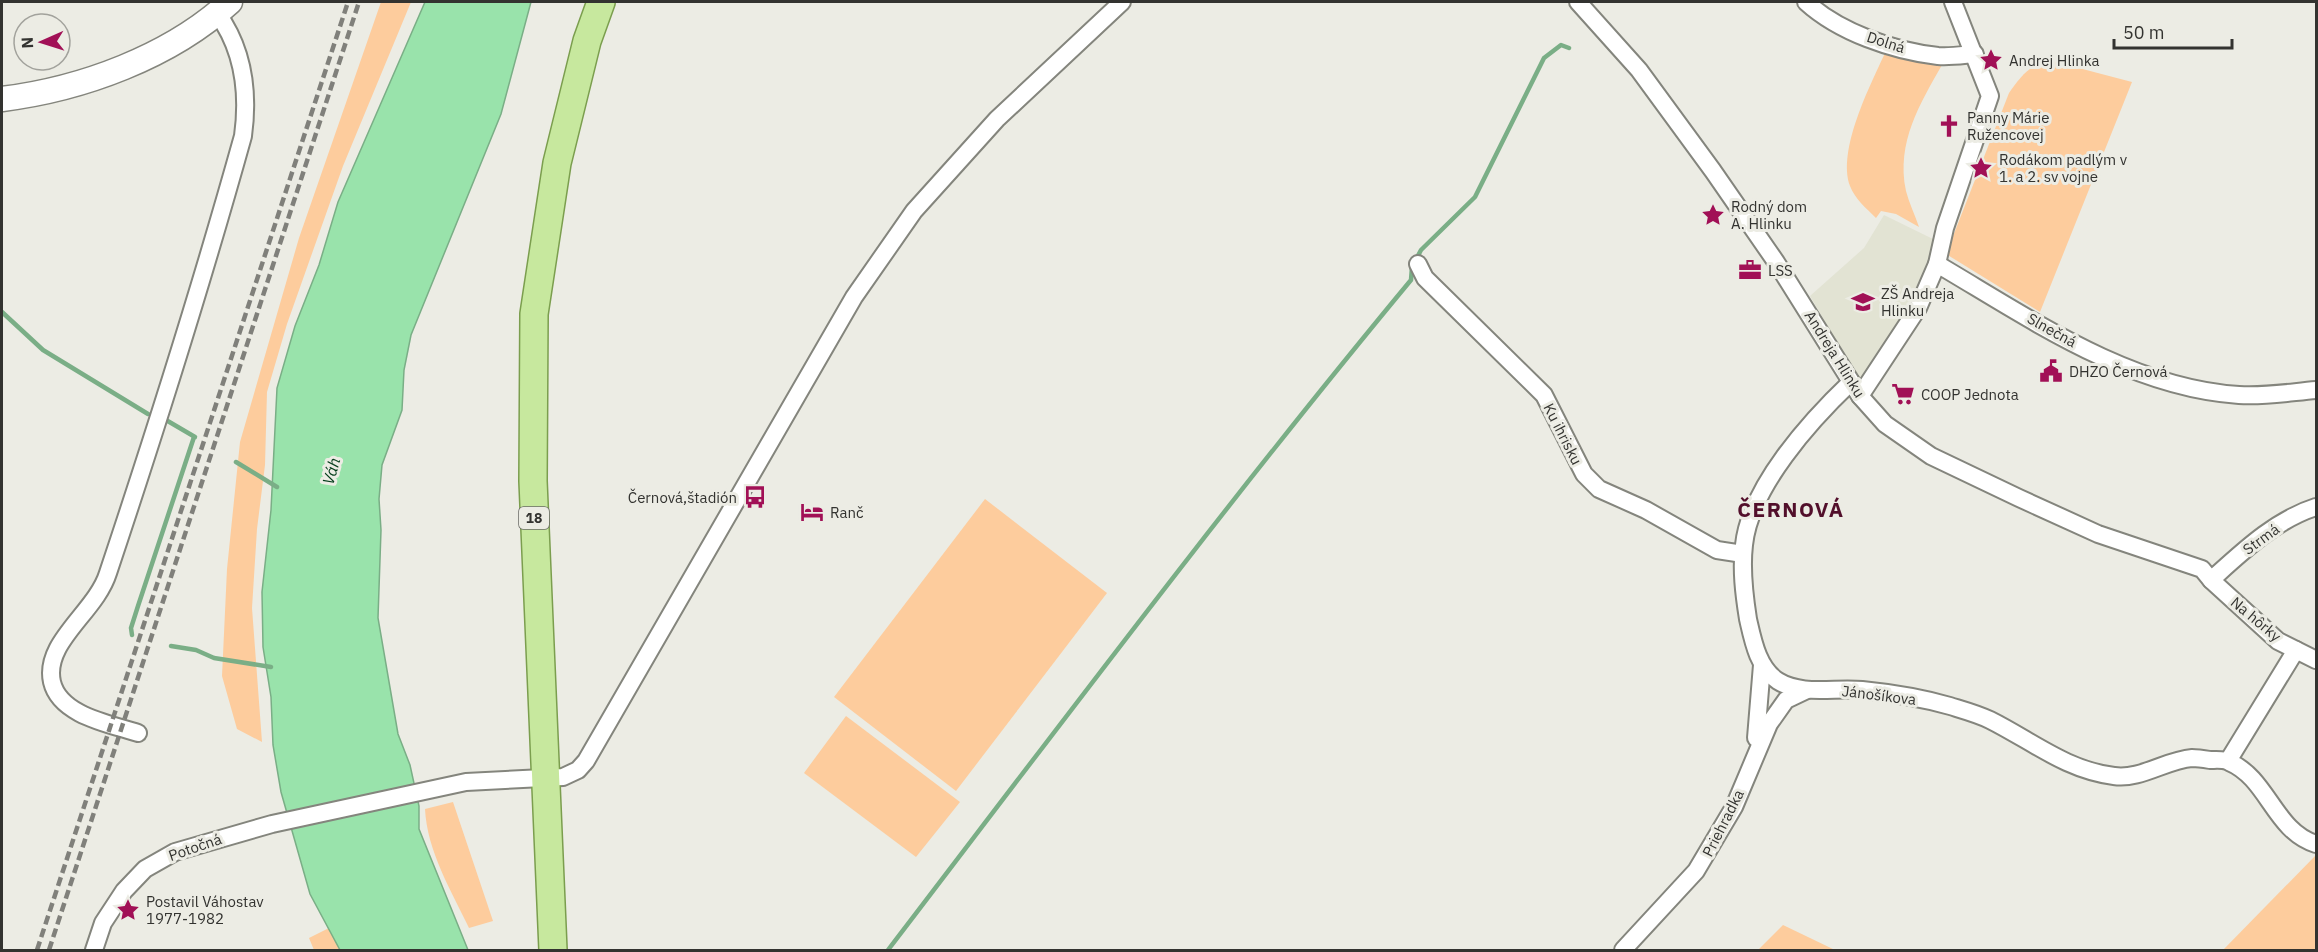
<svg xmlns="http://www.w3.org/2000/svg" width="2318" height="952" font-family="'IBM Plex Sans',sans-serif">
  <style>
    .built { fill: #e2e3d3 }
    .green { fill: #fdcc9d }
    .water { fill: #99e3ab; stroke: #7aae86; stroke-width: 1.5 }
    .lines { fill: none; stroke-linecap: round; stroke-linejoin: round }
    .stream { stroke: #7aae86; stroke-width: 4.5 }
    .street-casing { stroke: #84857d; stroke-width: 20 }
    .secondary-casing { stroke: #84857d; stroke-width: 27 }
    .primary-casing { stroke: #7b9e4e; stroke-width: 30 }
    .street { stroke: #fff; stroke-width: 16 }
    .secondary { stroke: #fff; stroke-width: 24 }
    .primary { stroke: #c7e89e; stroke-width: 27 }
    .rail { stroke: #80807b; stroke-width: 4.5; stroke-dasharray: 9 4.5; stroke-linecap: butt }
    .labels { text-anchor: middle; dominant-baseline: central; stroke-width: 6; stroke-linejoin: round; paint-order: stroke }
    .shield { fill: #ecece4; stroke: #6a6a66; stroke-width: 1.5 }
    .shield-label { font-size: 14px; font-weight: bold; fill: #333330 }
    .street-label { font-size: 15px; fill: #333330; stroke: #ecece4 }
    .poi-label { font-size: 15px; fill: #333330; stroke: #ecece4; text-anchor: start }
    .water-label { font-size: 16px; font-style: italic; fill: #033d1a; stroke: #ecece4 }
    .district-label { font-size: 21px; font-weight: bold; letter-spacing: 1.5px; fill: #520f2b; stroke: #ecece4 }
  </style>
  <rect width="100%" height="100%" fill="#ecece4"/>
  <!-- built -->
  <polygon class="built" points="1884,215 1935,240 1910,308 1862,384 1810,296 1864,248"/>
  <!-- green -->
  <g class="green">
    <polygon points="381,2 411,2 343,166 287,324 267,392 265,465 257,529 252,608 262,742 237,729 222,676 227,569 240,442 299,238"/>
    <path d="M1885 53 1943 63C1920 104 1896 142 1906 191 1909 203 1915 215 1919 227L1896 214 1881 211 1876 218C1866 208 1855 199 1850 186 1837 150 1870 86 1885 53Z"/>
    <path d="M2052 61 2132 82 2040 312 1946 254 2009 93C2020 77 2031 62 2052 61Z"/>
    <polygon points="985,499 1107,593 956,791 834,697"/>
    <polygon points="846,716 960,802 916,857 804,773"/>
    <path d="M453 802 493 921 469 928C451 890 427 851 425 809Z"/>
    <polygon points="2316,855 2316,950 2223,950"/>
    <polygon points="1783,925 1835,950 1758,950"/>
    <polygon points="331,927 345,950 314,950 309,938"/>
  </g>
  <!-- water -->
  <polygon class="water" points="425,2 531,2 501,114 411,335 404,370 402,410 382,465 379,499 381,530 378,618 398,734 410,765 419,806 419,829 468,950 340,950 310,894 281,792 273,745 271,697 263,647 262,592 271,510 277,388 295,326 319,265 338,202"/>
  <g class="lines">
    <!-- stream -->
    <g class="stream">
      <polyline points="2,312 43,350 148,414"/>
      <polyline points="166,420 195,437"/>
      <polyline points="236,462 277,487"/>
      <polyline points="132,635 131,628 138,606 194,437"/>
      <polyline points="171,646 196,650 214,658 271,667"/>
      <path d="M888 950C1060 725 1230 498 1411 280L1412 267 1421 250 1475 197 1544 58 1561 45 1569 48"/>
    </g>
    <!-- street casing -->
    <g class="street-casing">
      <g id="street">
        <polyline points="1578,2 1639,70 1713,171 1776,262 1860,396 1885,424 1931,456 2019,498 2098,534 2202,569 2211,580 2278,641 2316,660"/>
        <path d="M1806 2C1839 32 1893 51 1938 56 1950 57 1963 55 1975 54"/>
        <polyline points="1418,264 1425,278 1544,395 1584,474 1599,489 1646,510 1717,550 1743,554"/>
        <path d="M1937 264C2029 318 2129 388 2239 395 2264 397 2292 392 2316 390"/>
        <path d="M1851 382C1811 420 1750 487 1744 545 1741 570 1744 594 1748 619 1753 641 1758 668 1778 681 1802 696 1836 687 1862 690 1892 693 1922 698 1950 706 1963 710 1978 714 1990 720 2032 741 2066 770 2114 776 2140 780 2166 760 2192 758 2198 758 2204 759 2210 760 2216 760 2224 759 2229 762 2268 778 2274 831 2316 844"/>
        <polyline points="1860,396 1918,308 1937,264 1945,228 1990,96 1953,2"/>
        <path d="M2211 580C2242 552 2275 520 2316 507"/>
        <path d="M138 733C111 724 60 716 52 682 43 642 96 612 108 573 156 429 202 283 243 136 249 92 244 50 217 13"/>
        <polyline points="1756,738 1762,665"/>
        <polyline points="2228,761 2296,650"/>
        <polyline points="94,950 103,923 124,891 145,869 175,852 272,824 466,782 563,777 578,770 586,761 854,297 914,211 997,119 1122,2"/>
        <polyline points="1623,950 1696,871 1734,807 1769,724 1786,700 1807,690"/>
      </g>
    </g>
    <!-- secondary casing -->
    <g class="secondary-casing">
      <path id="secondary" d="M2 99C82 89 170 57 230 2"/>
    </g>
    <!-- primary casing -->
    <g class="primary-casing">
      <polyline id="primary" points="553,950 533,481 534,314 557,163 587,41 601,2"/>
    </g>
    <!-- street -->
    <use href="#street" class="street"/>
    <!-- secondary -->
    <use href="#secondary" class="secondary"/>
    <!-- primary -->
    <use href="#primary" class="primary"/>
    <!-- rail -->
    <g class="rail">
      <polyline points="37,950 348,2"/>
      <polyline points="49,950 359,2"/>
    </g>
  </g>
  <!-- icons -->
  <defs>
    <g id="sight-bare" transform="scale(1.8)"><path d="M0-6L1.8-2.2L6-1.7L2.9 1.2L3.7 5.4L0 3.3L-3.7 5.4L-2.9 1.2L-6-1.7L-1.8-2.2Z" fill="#a11056" stroke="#ecece4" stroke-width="2.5" paint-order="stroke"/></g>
    <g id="church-bare" transform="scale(1.8)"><path d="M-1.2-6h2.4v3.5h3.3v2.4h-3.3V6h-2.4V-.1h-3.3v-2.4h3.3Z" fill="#a11056" stroke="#ecece4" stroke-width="2.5" paint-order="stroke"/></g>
    <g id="office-bare" transform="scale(1.8)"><path d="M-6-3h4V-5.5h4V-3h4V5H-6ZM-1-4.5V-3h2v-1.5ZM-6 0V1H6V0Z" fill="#a11056" stroke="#ecece4" stroke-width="2.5" paint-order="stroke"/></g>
    <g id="school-bare" transform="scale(1.8)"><path d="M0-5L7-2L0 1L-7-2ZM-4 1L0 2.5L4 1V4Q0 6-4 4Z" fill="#a11056" stroke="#ecece4" stroke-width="2.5" paint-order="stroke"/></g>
    <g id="civic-bare" transform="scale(1.8)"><path d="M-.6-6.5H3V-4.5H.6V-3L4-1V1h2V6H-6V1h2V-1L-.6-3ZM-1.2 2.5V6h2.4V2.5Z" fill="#a11056" stroke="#ecece4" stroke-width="2.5" paint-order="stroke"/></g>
    <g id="supermarket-bare" transform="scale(1.8)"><path d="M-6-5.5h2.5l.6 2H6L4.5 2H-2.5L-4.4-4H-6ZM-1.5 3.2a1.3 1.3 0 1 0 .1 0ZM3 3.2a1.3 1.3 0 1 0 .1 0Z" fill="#a11056" stroke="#ecece4" stroke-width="2.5" paint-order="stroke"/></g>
    <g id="bus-bare" transform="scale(1.8)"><path d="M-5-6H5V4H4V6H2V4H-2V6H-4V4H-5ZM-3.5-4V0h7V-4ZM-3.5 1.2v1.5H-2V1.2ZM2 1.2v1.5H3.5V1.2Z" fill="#a11056" stroke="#ecece4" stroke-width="2.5" paint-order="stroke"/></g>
    <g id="hotel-bare" transform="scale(1.8)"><path d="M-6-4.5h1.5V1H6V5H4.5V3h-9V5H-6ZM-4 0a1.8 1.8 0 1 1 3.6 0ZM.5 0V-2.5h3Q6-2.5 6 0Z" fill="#a11056" stroke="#ecece4" stroke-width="2.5" paint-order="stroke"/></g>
  </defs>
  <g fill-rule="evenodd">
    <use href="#sight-bare" x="1991" y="60"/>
    <use href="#church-bare" x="1949" y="126"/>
    <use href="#sight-bare" x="1981" y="168"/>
    <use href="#sight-bare" x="1713" y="215"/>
    <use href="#office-bare" x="1750" y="270"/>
    <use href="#school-bare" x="1863" y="302"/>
    <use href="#civic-bare" x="2051" y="371"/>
    <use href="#supermarket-bare" x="1903" y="394"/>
    <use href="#bus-bare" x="755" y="497"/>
    <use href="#hotel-bare" x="812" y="512"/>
    <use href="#sight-bare" x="128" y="910"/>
  </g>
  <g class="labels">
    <!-- shield labels -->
    <rect class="shield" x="519" y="507" width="30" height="22" rx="4.5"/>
    <g class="shield-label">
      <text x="534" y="518">18</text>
    </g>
    <!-- street labels -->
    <g class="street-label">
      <text transform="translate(1886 42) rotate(18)">Dolná</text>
      <text transform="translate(2052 330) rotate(29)">Slnečná</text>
      <text transform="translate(1835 354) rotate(58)">Andreja Hlinku</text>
      <text transform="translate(1563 434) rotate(63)">Ku ihrisku</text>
      <text transform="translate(2261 539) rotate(-36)">Strmá</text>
      <text transform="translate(2256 619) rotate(40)">Na hôrky</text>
      <text transform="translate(1879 695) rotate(7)">Jánošíkova</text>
      <text transform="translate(1723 823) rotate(-63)">Priehradka</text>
      <text transform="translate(195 847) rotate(-19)">Potočná</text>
    </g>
    <!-- poi labels -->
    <g class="poi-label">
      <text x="2009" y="60">Andrej Hlinka</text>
      <text x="1967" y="117">Panny Márie<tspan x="1967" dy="17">Ružencovej</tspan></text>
      <text x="1999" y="159">Rodákom padlým v<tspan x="1999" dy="17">1. a 2. sv vojne</tspan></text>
      <text x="1731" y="206">Rodný dom<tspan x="1731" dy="17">A. Hlinku</tspan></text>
      <text x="1768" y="270">LSS</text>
      <text x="1881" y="293">ZŠ Andreja<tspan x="1881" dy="17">Hlinku</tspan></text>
      <text x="2069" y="371">DHZO Černová</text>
      <text x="1921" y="394">COOP Jednota</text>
      <text x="737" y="497" text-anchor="end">Černová,štadión</text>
      <text x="830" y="512">Ranč</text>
      <text x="146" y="901">Postavil Váhostav<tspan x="146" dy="17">1977-1982</tspan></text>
    </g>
    <!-- water labels -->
    <g class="water-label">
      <text transform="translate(331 471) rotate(-74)">Váh</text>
    </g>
    <!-- district labels -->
    <g class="district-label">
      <text x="1791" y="509">ČERNOVÁ</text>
    </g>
  </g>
  <!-- border -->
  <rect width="2318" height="952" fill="none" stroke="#333330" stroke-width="6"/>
  <!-- north arrow -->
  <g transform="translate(42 42) rotate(267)"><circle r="28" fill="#ecece4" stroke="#a2a29c" stroke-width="1.5"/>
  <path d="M0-4.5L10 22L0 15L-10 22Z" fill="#a11056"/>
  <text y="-9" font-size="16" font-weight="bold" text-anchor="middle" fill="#333330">N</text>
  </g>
  <!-- scale -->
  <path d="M2114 39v9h118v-9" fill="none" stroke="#333330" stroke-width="3"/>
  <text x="2123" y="39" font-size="18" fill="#333330" stroke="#ecece4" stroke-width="4.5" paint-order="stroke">50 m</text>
</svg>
